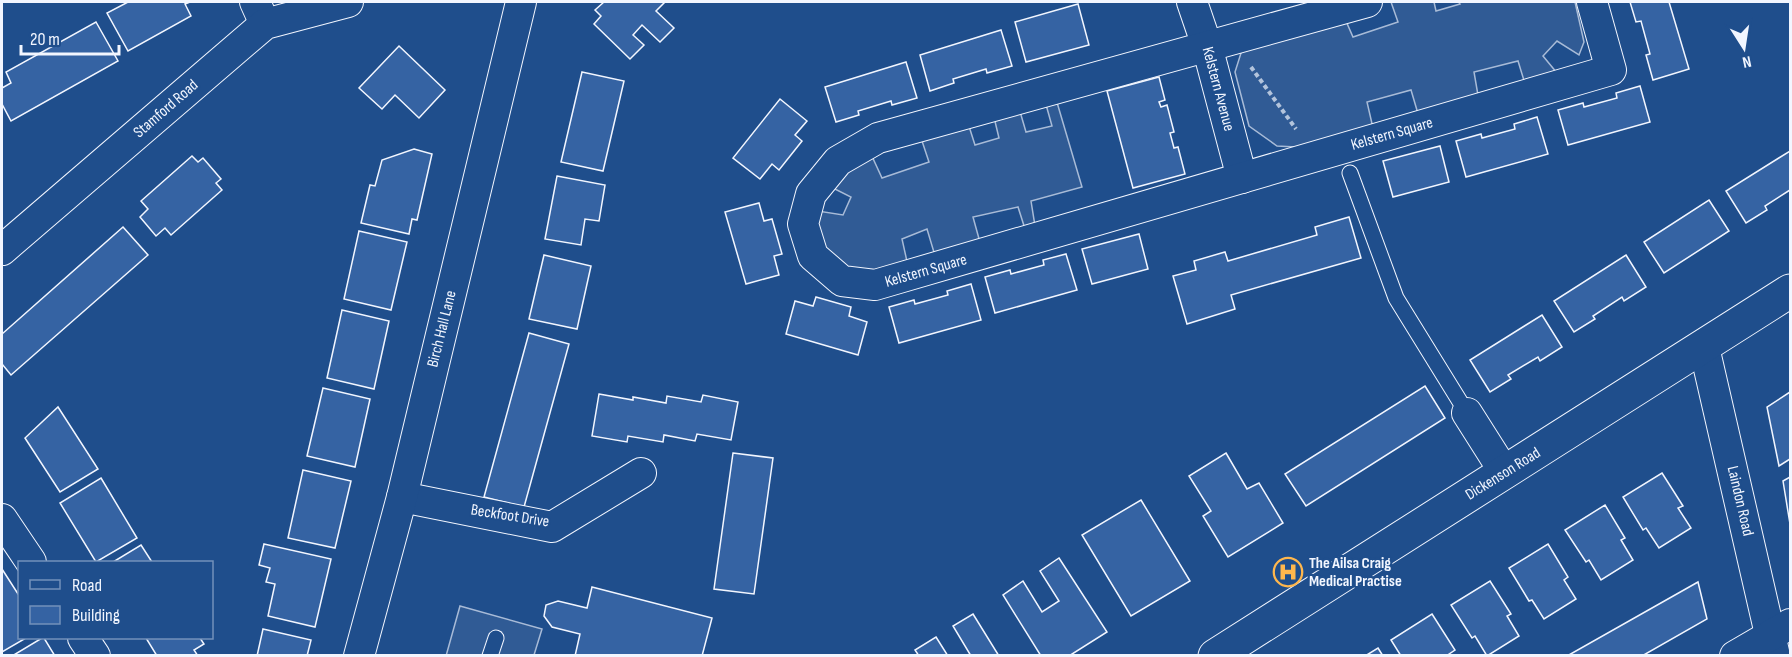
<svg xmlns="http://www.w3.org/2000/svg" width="1792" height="657" font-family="'Sofia Sans Condensed',sans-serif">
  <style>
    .built { fill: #305b95; stroke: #a8bbd7; stroke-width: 1.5 }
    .building { fill: #3563a3; stroke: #f2f6ff; stroke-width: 1.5 }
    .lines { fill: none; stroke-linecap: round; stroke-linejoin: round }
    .lane-casing { stroke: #f2f6ff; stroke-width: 17 }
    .street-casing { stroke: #f2f6ff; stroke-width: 32 }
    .highway-casing { stroke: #f2f6ff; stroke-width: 35 }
    .path { stroke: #b3c4dc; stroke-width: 4; stroke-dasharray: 4.5 3; stroke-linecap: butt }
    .lane { stroke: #1f4e8c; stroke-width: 15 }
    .street { stroke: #1f4e8c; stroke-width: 30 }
    .highway { stroke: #1f4e8c; stroke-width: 33 }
    .labels { text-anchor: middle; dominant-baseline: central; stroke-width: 4.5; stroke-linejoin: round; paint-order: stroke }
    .street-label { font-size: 16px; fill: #f2f6ff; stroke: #1f4e8c }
    .poi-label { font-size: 16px; font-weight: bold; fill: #f2f6ff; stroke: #1f4e8c; text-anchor: start }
  </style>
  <rect width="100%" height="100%" fill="#1f4e8c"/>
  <!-- built -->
  <g class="built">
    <polygon points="1391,2 1434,2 1436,11 1460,4 1459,2 1575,2 1584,42 1579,55 1557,41 1543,56 1557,73 1526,87 1518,61 1474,72 1479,101 1419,117 1411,90 1367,102 1373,128 1296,147 1277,146 1249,126 1235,72 1241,53 1251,41 1342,12 1353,37 1398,22"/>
    <polygon points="1056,99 1082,187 1031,201 1035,226 1026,232 1018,207 973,217 981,246 936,259 927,229 902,239 908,266 874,273 847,271 824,247 816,225 818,211 843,215 851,197 829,186 870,152 882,178 929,162 920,135 967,120 975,145 999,138 993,113 1019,108 1026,132 1052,126 1045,101"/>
    <polygon points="460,606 542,629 534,655 446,656"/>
  </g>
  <!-- building -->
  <g class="building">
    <polygon points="128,2 190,2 185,4 191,16 128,51 107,13"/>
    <polygon points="604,2 665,2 656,11 674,28 660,42 642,25 633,35 644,45 630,59 594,24 601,16 595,10"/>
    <polygon points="1630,2 1669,2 1689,69 1653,80 1646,55 1650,54 1641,21 1636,22"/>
    <polygon points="1078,4 1089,45 1026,62 1015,22"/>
    <polygon points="96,22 118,61 11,121 2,104 2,88 11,83 6,72"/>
    <polygon points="1001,30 1012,66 987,73 986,69 953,79 954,83 930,91 920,55"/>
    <polygon points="399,46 445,90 419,118 395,95 382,109 359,88"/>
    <polygon points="906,62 917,98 892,105 891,101 858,111 859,115 836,122 825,87"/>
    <polygon points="582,72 624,81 603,171 561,162"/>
    <polygon points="1159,77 1165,100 1159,102 1161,107 1167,105 1174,132 1170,133 1174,148 1178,147 1185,174 1133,188 1107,91"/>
    <polygon points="1640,86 1650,122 1568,145 1558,110 1583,103 1584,107 1617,98 1616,93"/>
    <polygon points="780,99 807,121 795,135 802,141 779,170 772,164 760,179 733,158"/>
    <polygon points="1537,117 1548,154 1466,177 1456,141 1481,134 1482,138 1515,129 1514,124"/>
    <polygon points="1440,146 1449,182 1393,197 1383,161"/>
    <polygon points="414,149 432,154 417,220 412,219 409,234 361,223 370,185 375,186 382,160"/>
    <polygon points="1790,151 1790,190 1765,206 1767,210 1746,223 1726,191"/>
    <polygon points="192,156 198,162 203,158 221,179 216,183 222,190 171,235 165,228 156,236 140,217 148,209 141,201"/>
    <polygon points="557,176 605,185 599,221 585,219 581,245 545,239"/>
    <polygon points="1709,200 1729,231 1664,273 1644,242"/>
    <polygon points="759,203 764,221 772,219 782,254 774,256 779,275 746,284 725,212"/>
    <polygon points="1349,217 1361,258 1231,295 1235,309 1187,324 1173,276 1196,270 1194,261 1225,252 1228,261 1317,235 1315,227"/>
    <polygon points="123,227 148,255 11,375 2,364 2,334"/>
    <polygon points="359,231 407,242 391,310 344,299"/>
    <polygon points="1139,234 1148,269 1092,284 1082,249"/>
    <polygon points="1066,254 1077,290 995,313 985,277 1010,270 1011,274 1044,265 1043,260"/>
    <polygon points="544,255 591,266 577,329 529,319"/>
    <polygon points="1626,255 1646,287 1624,301 1622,297 1593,316 1595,319 1574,332 1554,301"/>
    <polygon points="971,284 981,320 899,343 889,307 914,300 915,304 948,295 947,291"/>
    <polygon points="816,297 851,307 849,316 867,322 858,355 786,334 795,301 813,306"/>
    <polygon points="342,310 389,321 374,389 327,378"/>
    <polygon points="1542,315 1562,347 1540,361 1538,357 1508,375 1511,379 1490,392 1470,360"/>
    <polygon points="529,333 569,344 524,507 484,497"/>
    <polygon points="1425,386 1445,418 1306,506 1285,474"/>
    <polygon points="323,388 370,399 355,467 307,456"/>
    <polygon points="1790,392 1790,459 1779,466 1767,407"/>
    <polygon points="599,394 633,400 633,397 666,403 667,396 701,402 703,395 738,402 731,440 697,434 695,441 664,435 663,442 628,436 627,442 592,436"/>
    <polygon points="58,407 98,469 60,492 25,438"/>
    <polygon points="733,453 773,458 754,594 714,589"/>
    <polygon points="1226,453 1247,489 1259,483 1283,523 1228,557 1203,516 1211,511 1189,476"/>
    <polygon points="303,470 351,481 335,548 288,538"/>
    <polygon points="1662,473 1683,506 1678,508 1691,528 1659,548 1646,528 1643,530 1623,497"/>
    <polygon points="1790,477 1790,524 1783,481"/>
    <polygon points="101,478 137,538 96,562 60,503"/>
    <polygon points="1141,500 1190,581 1131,616 1082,535"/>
    <polygon points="1605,505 1625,538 1621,540 1633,560 1601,580 1589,560 1586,562 1565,530"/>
    <polygon points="264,544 331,559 315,627 268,616 275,584 266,582 270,568 259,565"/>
    <polygon points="1548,544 1568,577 1564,580 1576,599 1544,619 1532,600 1529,601 1509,568"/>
    <polygon points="141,545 152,562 113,562"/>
    <polygon points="1059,558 1107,632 1069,656 1041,656 1003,595 1023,581 1042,612 1059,601 1040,571"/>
    <polygon points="2,569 20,597 20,638 26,638 2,652"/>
    <polygon points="1490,581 1511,614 1507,616 1519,636 1487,656 1475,636 1472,638 1451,605"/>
    <polygon points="1698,582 1707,619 1642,656 1567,656"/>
    <polygon points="592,587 712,618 702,656 575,656 580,634 552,627 544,616 546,605 558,601 587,608"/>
    <polygon points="973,614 999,656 971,656 953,626"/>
    <polygon points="1432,614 1455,650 1446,656 1401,656 1391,640"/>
    <polygon points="263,629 311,640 307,656 257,656"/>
    <polygon points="936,637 948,656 919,656 915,650"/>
    <polygon points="42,638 44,638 55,656 12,656"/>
    <polygon points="146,638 200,638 204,644 194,650 198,656 157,656"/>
    <polygon points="1378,648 1383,656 1365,656"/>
  </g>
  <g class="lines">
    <!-- lane casing -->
    <g class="lane-casing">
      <g id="lane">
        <polyline points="1350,173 1396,298 1467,413"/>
        <polyline points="490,656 496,638"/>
      </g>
    </g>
    <!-- street casing -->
    <g class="street-casing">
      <g id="street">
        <polyline points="255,2 265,24"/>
        <polyline points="1192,2 1207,46 1242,178"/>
        <polyline points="1367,2 878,138 838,161 811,194 803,224 813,256 842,281 875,285 1611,70 1592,2"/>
        <polyline points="2,250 265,24 348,2"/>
        <polyline points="1704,347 1775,656"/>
        <polyline points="1467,413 1505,473"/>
        <polyline points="402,497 552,527 641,473"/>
        <polyline points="2,519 31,562"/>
        <polyline points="83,638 95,656"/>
        <polyline points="359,656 402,497 521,2"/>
        <polyline points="1735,656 1790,624"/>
      </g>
    </g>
    <!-- highway casing -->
    <g class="highway-casing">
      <polyline id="highway" points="1215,656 1790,291"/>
    </g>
    <!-- path -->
    <polyline class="path" points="1251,67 1296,129"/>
    <!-- lane -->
    <use href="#lane" class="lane"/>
    <!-- street -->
    <use href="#street" class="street"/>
    <!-- highway -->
    <use href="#highway" class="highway"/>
  </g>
  <!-- icons -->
  <defs>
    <g id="hospital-ring" transform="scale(1.5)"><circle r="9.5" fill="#1f4e8c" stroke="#ffb74d" stroke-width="1.5"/><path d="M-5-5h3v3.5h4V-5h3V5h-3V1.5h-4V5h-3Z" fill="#ffb74d"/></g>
  </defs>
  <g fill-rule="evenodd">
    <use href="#hospital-ring" x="1288" y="572"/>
  </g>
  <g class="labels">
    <!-- street labels -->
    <g class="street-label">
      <text transform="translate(1218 89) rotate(75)">Kelstern Avenue</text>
      <text transform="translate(166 109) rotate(-41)">Stamford Road</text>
      <text transform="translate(1392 134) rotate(-16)">Kelstern Square</text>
      <text transform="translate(926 271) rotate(-16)">Kelstern Square</text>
      <text transform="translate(442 329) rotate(-76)">Birch Hall Lane</text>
      <text transform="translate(1503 474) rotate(-32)">Dickenson Road</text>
      <text transform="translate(1740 501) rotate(77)">Laindon Road</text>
      <text transform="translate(510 516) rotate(9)">Beckfoot Drive</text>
    </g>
    <!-- poi labels -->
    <g class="poi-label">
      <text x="1309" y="563">The Ailsa Craig<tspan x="1309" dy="18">Medical Practise</tspan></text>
    </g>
  </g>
  <!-- border -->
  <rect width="1792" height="657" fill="none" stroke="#f2f6ff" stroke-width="6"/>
  <!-- legend -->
  <rect x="18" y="561" width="195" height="78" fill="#1f4e8c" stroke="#7391ba" stroke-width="1.5"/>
  <rect x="30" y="580" width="30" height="9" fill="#1f4e8c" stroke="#7391ba" stroke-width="1.5"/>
  <text x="72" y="591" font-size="18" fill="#f2f6ff">Road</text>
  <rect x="30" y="606" width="30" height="18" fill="#3563a3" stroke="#7391ba" stroke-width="1.5"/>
  <text x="72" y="621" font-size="18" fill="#f2f6ff">Building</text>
  <!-- north arrow -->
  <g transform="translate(1744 48) rotate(168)" stroke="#1f4e8c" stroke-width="4.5" paint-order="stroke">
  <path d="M0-4.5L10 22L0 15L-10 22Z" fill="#f2f6ff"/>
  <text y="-9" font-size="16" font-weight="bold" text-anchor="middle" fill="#f2f6ff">N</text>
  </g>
  <!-- scale -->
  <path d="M21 45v9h98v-9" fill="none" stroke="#f2f6ff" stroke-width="3"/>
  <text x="30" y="45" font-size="18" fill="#f2f6ff" stroke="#1f4e8c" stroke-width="4.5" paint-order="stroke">20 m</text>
</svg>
